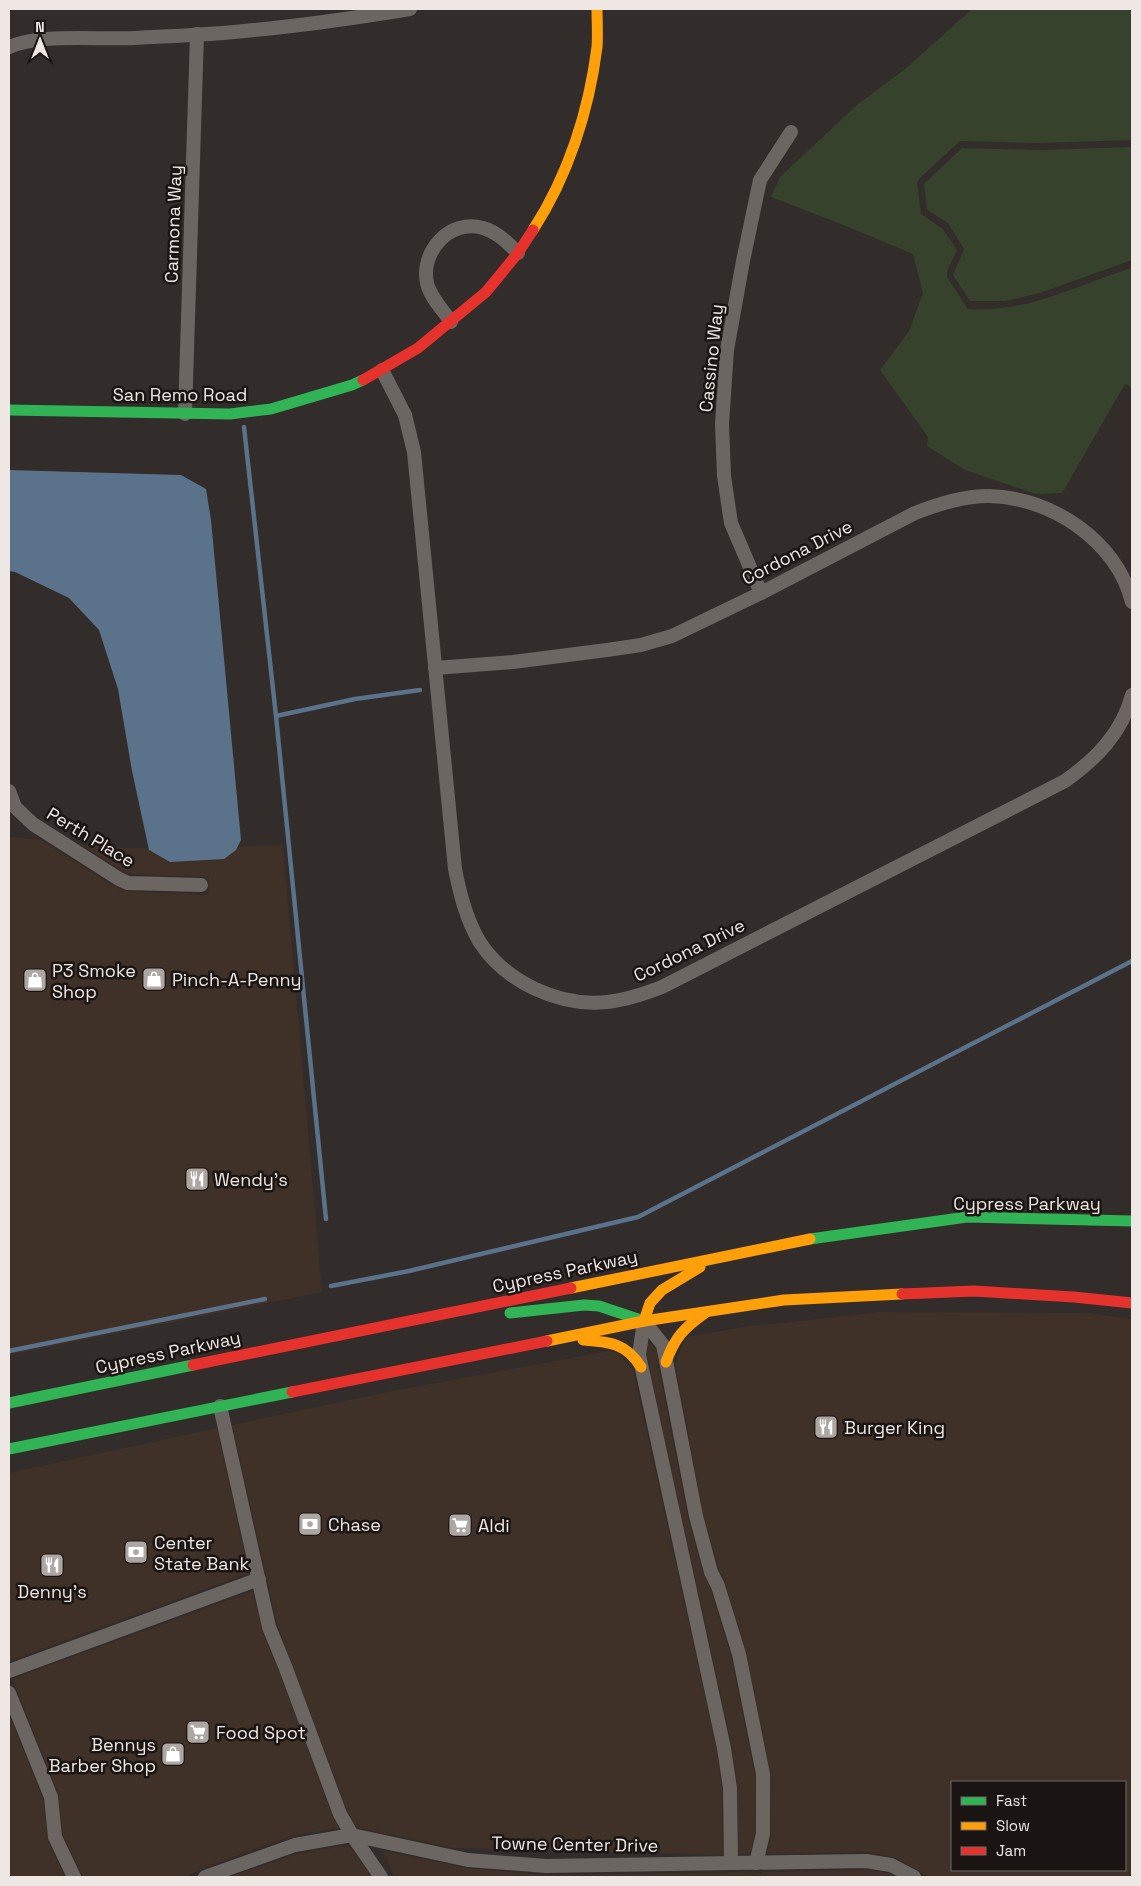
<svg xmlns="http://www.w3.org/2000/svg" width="1141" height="1886" font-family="'Space Grotesk',sans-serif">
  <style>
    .commercial { fill: #3f3127; fill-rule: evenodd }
    .green { fill: #36422b }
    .water { fill: #5a728a }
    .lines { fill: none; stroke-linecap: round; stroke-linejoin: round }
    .stream { stroke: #5a728a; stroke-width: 4.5 }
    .street { stroke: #6b6662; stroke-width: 14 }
    .fast { stroke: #30b455; stroke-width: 11 }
    .slow { stroke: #ff9f0a; stroke-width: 11 }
    .jam { stroke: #e5322d; stroke-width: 11 }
    .labels { text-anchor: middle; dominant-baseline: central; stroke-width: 5; stroke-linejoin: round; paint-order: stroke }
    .street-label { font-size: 18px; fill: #efe7e4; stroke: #1a1512 }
    .poi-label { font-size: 18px; fill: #efe7e4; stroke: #1a1512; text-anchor: start }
  </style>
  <rect width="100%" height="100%" fill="#322c2a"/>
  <!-- commercial -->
  <g class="commercial">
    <polygon points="13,837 41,840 115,887 126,891 208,895 209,877 130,874 122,871 80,844 116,848 149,848 149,850 236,850 237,847 283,845 322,1292 9,1355 9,838"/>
    <path d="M882 1312 1089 1313 1132 1319V1877H929L894 1857 866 1852 767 1854 771 1834 770 1772 746 1651 725 1583 719 1569 703 1514 675 1363 686 1337 743 1327ZM952 1782H1125V1870H952Z"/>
    <polygon points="648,1344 651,1344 656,1349 658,1361 656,1367 659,1369 688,1518 704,1575 711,1590 731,1656 755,1776 756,1833 750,1854 738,1855 738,1788 732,1747 654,1390 650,1371 651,1369 647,1355"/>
    <polygon points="609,1351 617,1353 633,1370 717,1750 722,1789 723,1855 455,1848 359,1828 359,1825 356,1826 347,1810 277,1624 232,1425 387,1392"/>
    <polygon points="217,1428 249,1573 9,1661 9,1473"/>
    <polygon points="253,1591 262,1631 278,1669 333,1818 339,1828 292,1836 211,1865 185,1877 83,1877 63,1835 58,1793 12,1679"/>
    <polygon points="9,1714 43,1799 48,1842 65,1877 9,1877"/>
    <polygon points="348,1845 372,1877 229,1877 296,1854"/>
    <polygon points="383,1851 467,1868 545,1875 755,1872 761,1874 762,1872 865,1870 888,1873 896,1877 395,1877"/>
  </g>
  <!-- green -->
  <g class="green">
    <path d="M972 9H1132V140L1041 143 960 141 920 178 917 182 921 214 943 229 957 250 947 271V277L968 309C1030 313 1075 285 1132 268V387L1125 384 1062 493 1036 494 965 470 927 446 928 437 880 370 909 331 923 293 913 254 846 226 771 197 780 177 858 104 905 69Z"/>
    <polygon points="1132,147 1132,260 1040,293 1005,301 970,301 953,275 964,249 948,223 927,210 924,184 962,148 1041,150"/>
  </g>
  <!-- water -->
  <polygon class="water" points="9,470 181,475 206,489 211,520 241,840 236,850 224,859 170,862 149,850 132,771 118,689 99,630 69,598 15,572 9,571"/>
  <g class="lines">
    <!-- stream -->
    <g class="stream">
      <polyline points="244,427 276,716 326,1219"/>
      <polyline points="276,716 355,699 420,690"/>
      <polyline points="331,1286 409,1271 638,1217 1132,961"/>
      <polyline points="9,1351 265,1299"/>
    </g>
    <!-- street -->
    <g class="street">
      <path d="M9 47C40 33 98 40 134 38 170 36 207 35 244 31 300 26 355 18 410 9"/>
      <path d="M451 322C443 310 430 297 427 283 420 252 450 218 483 228 497 232 508 243 518 253"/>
      <path d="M382 370 405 415 414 452 455 869C460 894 466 918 479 941 505 982 559 1007 607 1002 627 1000 644 994 662 987L1065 781C1096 759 1122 733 1132 695"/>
      <polyline points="185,414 197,34"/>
      <polyline points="761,593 731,523 724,476 722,424 727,350 743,261 760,180 791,132"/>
      <path d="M435 668 513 662 607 650 641 645 672 636 761 593 915 513C939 504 963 496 989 496 1051 497 1117 541 1132 602"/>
      <polyline points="9,791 15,807 33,824 119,879 128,883 201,885"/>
      <polyline points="644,1321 663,1345 696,1516 711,1572 718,1586 739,1654 763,1774 763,1834 756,1863"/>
      <polyline points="644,1321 639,1355 724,1748 730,1788 731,1863"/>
      <polyline points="220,1406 269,1627 285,1666 340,1814 352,1835 381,1877"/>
      <polyline points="9,1671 259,1579"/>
      <polyline points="9,1693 51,1797 55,1837 74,1877"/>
      <polyline points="205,1877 295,1845 352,1835 468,1860 546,1866 866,1861 891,1865 914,1877"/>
    </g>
    <!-- fast -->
    <g class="fast">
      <polyline points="9,410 230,414 271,409 352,385 363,380"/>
      <polyline points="810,1239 967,1217 1132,1221"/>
      <polyline points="510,1313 584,1305 599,1306 644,1321"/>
      <polyline points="9,1403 193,1365"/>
      <polyline points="9,1449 292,1392"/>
    </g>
    <!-- slow -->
    <g class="slow">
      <path d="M533 230C568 176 589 111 597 47 598 35 597 22 597 9"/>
      <polyline points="571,1288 810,1239"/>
      <polyline points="644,1321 650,1303 662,1290 700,1267"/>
      <path d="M583 1340C610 1342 626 1343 641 1367"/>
      <polyline points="547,1341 644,1321 784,1300 902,1294"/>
      <path d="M666 1362C675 1337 684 1328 705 1313"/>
    </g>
    <!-- jam -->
    <g class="jam">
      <polyline points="363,380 418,348 486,292 518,253 533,230"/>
      <polyline points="902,1294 974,1291 1074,1297 1132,1303"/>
      <polyline points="193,1365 571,1288"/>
      <polyline points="292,1392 547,1341"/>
    </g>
  </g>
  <!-- icons -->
  <defs>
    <g id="shop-square" transform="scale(1.25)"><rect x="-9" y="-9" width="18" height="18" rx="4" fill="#ada6a3" stroke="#1a1512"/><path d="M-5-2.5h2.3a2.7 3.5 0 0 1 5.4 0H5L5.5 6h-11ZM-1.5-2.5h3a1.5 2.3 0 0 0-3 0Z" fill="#fff"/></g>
    <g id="restaurant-square" transform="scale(1.25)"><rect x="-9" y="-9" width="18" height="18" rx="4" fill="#ada6a3" stroke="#1a1512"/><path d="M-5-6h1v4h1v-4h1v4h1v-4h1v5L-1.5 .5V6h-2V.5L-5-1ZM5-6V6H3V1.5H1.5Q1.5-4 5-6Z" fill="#fff"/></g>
    <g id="bank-square" transform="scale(1.25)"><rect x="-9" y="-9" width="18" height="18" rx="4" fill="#ada6a3" stroke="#1a1512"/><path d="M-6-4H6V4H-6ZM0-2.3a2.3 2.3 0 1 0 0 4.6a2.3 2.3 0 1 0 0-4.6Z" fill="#fff"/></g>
    <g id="supermarket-square" transform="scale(1.25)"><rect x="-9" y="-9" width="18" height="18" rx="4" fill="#ada6a3" stroke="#1a1512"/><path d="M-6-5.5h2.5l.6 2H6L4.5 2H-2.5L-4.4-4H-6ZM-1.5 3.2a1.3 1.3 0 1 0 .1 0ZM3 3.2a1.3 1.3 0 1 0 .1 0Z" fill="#fff"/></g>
  </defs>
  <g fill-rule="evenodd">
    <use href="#shop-square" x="154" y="979"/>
    <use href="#shop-square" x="35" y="980"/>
    <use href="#restaurant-square" x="197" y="1179"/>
    <use href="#restaurant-square" x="826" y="1427"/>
    <use href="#bank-square" x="310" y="1524"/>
    <use href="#supermarket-square" x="460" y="1525"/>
    <use href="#bank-square" x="136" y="1552"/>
    <use href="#restaurant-square" x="52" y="1565"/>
    <use href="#supermarket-square" x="198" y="1732"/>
    <use href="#shop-square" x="173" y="1754"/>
  </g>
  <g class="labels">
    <!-- street labels -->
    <g class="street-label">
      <text transform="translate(173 224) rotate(-88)">Carmona Way</text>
      <text transform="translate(711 358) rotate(-84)">Cassino Way</text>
      <text x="180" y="394">San Remo Road</text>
      <text transform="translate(797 552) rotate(-27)">Cordona Drive</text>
      <text transform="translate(91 837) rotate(31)">Perth Place</text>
      <text transform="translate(689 950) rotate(-26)">Cordona Drive</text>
      <text x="1027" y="1203">Cypress Parkway</text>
      <text transform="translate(565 1271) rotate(-12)">Cypress Parkway</text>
      <text transform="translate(168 1352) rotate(-12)">Cypress Parkway</text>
      <text transform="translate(575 1844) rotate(1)">Towne Center Drive</text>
    </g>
    <!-- poi labels -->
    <g class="poi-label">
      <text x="52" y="970">P3 Smoke<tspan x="52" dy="21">Shop</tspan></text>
      <text x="172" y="979">Pinch-A-Penny</text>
      <text x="214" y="1179">Wendy's</text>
      <text x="844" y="1427">Burger King</text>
      <text x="328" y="1524">Chase</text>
      <text x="478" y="1525">Aldi</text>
      <text x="154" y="1542">Center<tspan x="154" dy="21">State Bank</tspan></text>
      <text x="52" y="1591" text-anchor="middle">Denny's</text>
      <text x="216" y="1732">Food Spot</text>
      <text x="156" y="1744" text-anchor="end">Bennys<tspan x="156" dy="21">Barber Shop</tspan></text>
    </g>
  </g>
  <!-- border -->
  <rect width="1141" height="1886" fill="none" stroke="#efe7e4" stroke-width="20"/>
  <!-- legend -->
  <rect x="951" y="1781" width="175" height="90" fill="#1a1512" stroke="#6f6966"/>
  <rect x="961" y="1797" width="25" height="8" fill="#30b455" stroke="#6f6966"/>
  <text x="996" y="1806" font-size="15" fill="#efe7e4">Fast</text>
  <rect x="961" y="1822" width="25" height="8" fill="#ff9f0a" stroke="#6f6966"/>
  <text x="996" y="1831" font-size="15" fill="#efe7e4">Slow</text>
  <rect x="961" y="1847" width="25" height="8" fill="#e5322d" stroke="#6f6966"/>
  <text x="996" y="1856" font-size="15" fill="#efe7e4">Jam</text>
  <!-- north arrow -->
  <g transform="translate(40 40)" stroke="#1a1512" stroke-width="4" paint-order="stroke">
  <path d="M0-4L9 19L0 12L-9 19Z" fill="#efe7e4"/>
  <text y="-8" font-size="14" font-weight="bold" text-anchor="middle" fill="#efe7e4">N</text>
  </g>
</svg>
